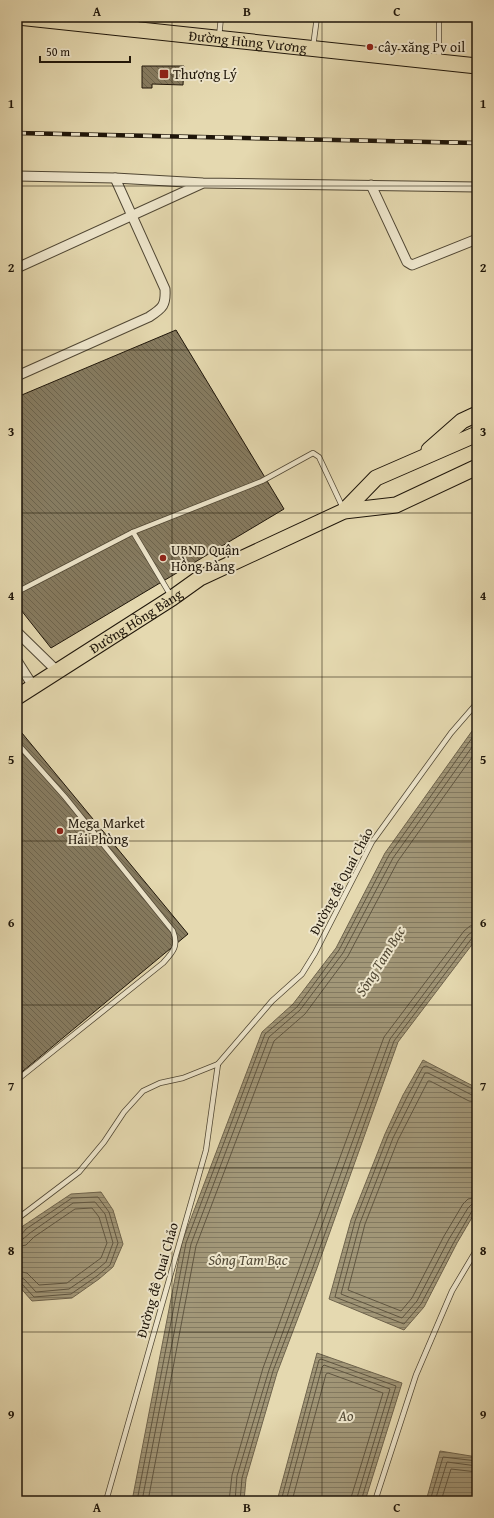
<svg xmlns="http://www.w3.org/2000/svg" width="494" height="1518" font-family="'Gentium Book Plus',serif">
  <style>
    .water { fill: url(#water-rules); stroke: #6e634c }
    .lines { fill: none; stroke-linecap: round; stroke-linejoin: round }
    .shore { stroke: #605641; stroke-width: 1 }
    .building { fill: url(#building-back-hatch); stroke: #1f160a }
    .service-casing { stroke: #504734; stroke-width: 6 }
    .minor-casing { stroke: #504734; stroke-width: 11 }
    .primary-casing { stroke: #1f160a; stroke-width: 17 }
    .service { stroke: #eee6cc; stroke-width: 4.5 }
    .minor { stroke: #eee6cc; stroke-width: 9 }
    .primary { stroke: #e5d9b0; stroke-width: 15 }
    .rail-casing { stroke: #1f160a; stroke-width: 4.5 }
    .rail { stroke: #eee6cc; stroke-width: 3; stroke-dasharray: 9; stroke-linecap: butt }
    .grid { fill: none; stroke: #1f160a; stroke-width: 1; stroke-opacity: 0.55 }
    .poi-dot { fill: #8f2418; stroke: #eee6cc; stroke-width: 1.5 }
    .labels { text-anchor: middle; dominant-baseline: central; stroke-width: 4; stroke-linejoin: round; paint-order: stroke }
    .street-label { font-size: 14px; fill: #1f160a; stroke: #eee6cc }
    .poi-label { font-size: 14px; fill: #1f160a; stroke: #eee6cc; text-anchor: start }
    .water-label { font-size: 15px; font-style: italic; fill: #534a36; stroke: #eee6cc }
    .neatline { fill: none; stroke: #1f160a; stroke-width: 1.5 }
    .grid-label { font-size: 13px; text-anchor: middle; font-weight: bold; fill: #1f160a }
  </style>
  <defs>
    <pattern id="water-rules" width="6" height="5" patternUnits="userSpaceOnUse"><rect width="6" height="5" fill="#a29778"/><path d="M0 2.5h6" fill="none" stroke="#837a61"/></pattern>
    <pattern id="building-back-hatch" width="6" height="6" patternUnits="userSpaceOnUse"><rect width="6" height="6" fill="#867b60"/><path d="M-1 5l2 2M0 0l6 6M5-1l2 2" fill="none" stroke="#6d644d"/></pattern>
  </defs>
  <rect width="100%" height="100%" fill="#e5d9b0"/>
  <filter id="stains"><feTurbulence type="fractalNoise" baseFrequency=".005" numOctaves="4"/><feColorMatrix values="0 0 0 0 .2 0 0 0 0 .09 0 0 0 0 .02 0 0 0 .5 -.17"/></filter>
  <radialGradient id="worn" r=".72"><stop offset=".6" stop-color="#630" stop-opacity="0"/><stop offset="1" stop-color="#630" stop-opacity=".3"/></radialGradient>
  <!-- water -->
  <g class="water">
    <polygon points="477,724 477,938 398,1042 317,1268 277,1373 246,1479 244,1501 132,1501 182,1242 262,1032 293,1004 336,948 385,853"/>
    <polygon points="423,1060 477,1088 477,1209 457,1243 424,1307 404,1330 329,1299 351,1220 385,1134 403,1095"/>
    <polygon points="101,1192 113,1210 123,1244 113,1267 99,1279 72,1298 32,1301 17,1284 17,1233 23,1226 71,1194"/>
    <polygon points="317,1353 402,1383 365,1501 277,1501"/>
    <polygon points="440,1451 477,1457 477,1501 426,1501"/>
  </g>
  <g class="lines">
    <!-- shore -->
    <g class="shore">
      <polyline points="477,1091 426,1066 423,1067 407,1097 388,1136 355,1221 335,1297 404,1324 421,1304 454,1242 472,1211 477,1208"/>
      <polyline points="477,1096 472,1095 428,1073 425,1073 393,1138 360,1223 341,1294 402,1318 417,1301 449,1239 468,1208 472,1204 477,1203"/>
      <polyline points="477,1102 469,1101 430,1081 428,1081 398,1140 365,1224 348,1290 401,1311 412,1298 444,1236 463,1204 468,1199 477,1197"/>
      <polyline points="17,1236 21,1235 26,1229 72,1198 98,1197 109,1212 118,1243 110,1265 97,1276 71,1294 34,1297 21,1283 17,1282"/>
      <polyline points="17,1241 23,1239 30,1233 73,1203 95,1202 105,1214 113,1243 106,1262 94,1272 69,1289 36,1292 24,1279 17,1277"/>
      <polyline points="17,1247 26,1245 34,1237 75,1209 92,1208 99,1217 107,1243 101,1258 67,1283 39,1285 27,1273 17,1271"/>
      <polyline points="137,1501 186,1243 265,1034 297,1007 339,950 389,855 477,731"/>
      <polyline points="142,1501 191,1244 269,1037 300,1010 343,953 393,858 477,740"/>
      <polyline points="148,1501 196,1246 274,1041 305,1014 348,956 398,861 477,750"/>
      <polyline points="229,1501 232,1475 263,1368 384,1037 464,931 470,926 477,925"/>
      <polyline points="235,1501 237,1476 269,1370 390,1039 468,935 472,932 477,931"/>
      <polyline points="240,1501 242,1478 273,1371 313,1267 394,1041 472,938 477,936"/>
      <polyline points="281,1501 319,1360 321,1359 396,1386 361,1501"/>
      <polyline points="286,1501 322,1367 324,1365 390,1389 356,1501"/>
      <polyline points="292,1501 326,1374 328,1373 383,1393 350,1501"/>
      <polyline points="430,1501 443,1457 477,1461"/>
      <polyline points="435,1501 447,1462 477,1466"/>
      <polyline points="441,1501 451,1469 477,1472"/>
    </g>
  </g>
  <!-- building -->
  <g class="building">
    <polygon points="142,66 184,66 183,85 152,84 152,88 142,88"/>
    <polygon points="176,330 284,509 51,648 17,605 17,397"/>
    <polygon points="17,727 188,934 17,1076"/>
  </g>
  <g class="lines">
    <!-- service casing -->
    <g class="service-casing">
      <g id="service">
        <polyline points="133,17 138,26"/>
        <polyline points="219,37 221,17"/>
        <polyline points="313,47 317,17"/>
        <polyline points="439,60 439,17"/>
        <polyline points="133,532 171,596"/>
        <polyline points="17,592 133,532 262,481 313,453 319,457 343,508"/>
        <path d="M17 743 65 797 173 931C179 946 173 952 163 963L17 1080"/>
        <polyline points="17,1219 79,1172 104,1142 124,1112 143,1091 160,1083 183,1078 218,1064"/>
        <polyline points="106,1501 206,1150 218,1064 272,1001 302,974 315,953 372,842 451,733 477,703"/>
        <polyline points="375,1501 416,1375 452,1291 477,1249"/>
      </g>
    </g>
    <!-- minor casing -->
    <g class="minor-casing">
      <g id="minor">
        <polyline points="17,176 115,178 203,183 477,187"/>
        <polyline points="371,185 407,262 412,265 477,239"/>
        <polyline points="17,268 201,184"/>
        <path d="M17 376 149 317C163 308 166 305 165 289L115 178"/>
        <polyline points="17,632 57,671"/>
        <polyline points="17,661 33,686"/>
      </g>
    </g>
    <!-- primary casing -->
    <g class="primary-casing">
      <g id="primary">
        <path id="s1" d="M18 17 477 66"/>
        <polyline points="429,450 462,421 477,414"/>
        <polyline points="344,511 376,478 477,434"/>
        <path id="s2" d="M17 697 172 598 200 578 344 511 396 505 477 467"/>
      </g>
    </g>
    <!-- service -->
    <use href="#service" class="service"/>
    <!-- minor -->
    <use href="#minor" class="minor"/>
    <!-- primary -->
    <use href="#primary" class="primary"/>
    <!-- rail casing -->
    <g class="rail-casing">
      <polyline id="rail" points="17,133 477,143"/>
    </g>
    <!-- rail -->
    <use href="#rail" class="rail"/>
  </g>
  <!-- grid -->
  <path class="grid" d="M172 17V1501M322 17V1501M17 186H477M17 350H477M17 513H477M17 677H477M17 841H477M17 1005H477M17 1168H477M17 1332H477"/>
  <!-- markers -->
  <g class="poi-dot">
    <circle cx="370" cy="47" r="4"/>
    <rect x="159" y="69" width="10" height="10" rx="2"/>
    <circle cx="163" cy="558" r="4"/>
    <circle cx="60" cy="831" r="4"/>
  </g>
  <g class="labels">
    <!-- street labels -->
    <g class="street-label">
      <text stroke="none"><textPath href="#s1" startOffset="231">Đường Hùng Vương</textPath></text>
      <text stroke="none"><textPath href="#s2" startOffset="141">Đường Hồng Bàng</textPath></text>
      <text transform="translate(341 881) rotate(-62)">Đường đê Quai Chảo</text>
      <text transform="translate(157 1280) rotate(-74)">Đường đê Quai Chảo</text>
    </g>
    <!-- poi labels -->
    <g class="poi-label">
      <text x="378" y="47">cây xăng Pv oil</text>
      <text x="173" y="74">Thượng Lý</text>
      <text x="171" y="550">UBND Quận<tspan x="171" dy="16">Hồng Bàng</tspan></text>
      <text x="68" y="823">Mega Market<tspan x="68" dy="16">Hải Phòng</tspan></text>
    </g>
    <!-- water labels -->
    <g class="water-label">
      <text transform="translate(380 961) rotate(-58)">Sông Tam Bạc</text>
      <text x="248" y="1259">Sông Tam Bạc</text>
      <text x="346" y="1415">Ao</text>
    </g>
  </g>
  <!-- margin -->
  <rect width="494" height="1518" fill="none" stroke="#e5d9b0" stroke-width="44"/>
  <!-- scale -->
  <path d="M40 56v6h90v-6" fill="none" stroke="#1f160a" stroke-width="2"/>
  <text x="46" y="56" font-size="12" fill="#1f160a" stroke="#eee6cc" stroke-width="3" paint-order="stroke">50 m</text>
  <rect x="22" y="22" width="450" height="1474" class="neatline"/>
  <g class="grid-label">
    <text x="97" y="16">A</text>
    <text x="247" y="16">B</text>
    <text x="397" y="16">C</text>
    <text x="11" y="108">1</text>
    <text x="483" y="108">1</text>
    <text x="11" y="272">2</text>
    <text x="483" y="272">2</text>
    <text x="11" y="436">3</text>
    <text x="483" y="436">3</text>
    <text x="11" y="600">4</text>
    <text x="483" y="600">4</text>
    <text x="11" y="764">5</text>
    <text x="483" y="764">5</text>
    <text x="11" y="927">6</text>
    <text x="483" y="927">6</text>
    <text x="11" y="1091">7</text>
    <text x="483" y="1091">7</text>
    <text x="11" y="1255">8</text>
    <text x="483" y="1255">8</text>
    <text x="11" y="1419">9</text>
    <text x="483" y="1419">9</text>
    <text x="97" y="1512">A</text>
    <text x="247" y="1512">B</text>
    <text x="397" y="1512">C</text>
  </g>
  <rect width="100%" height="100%" filter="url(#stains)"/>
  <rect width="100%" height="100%" fill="url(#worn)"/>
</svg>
